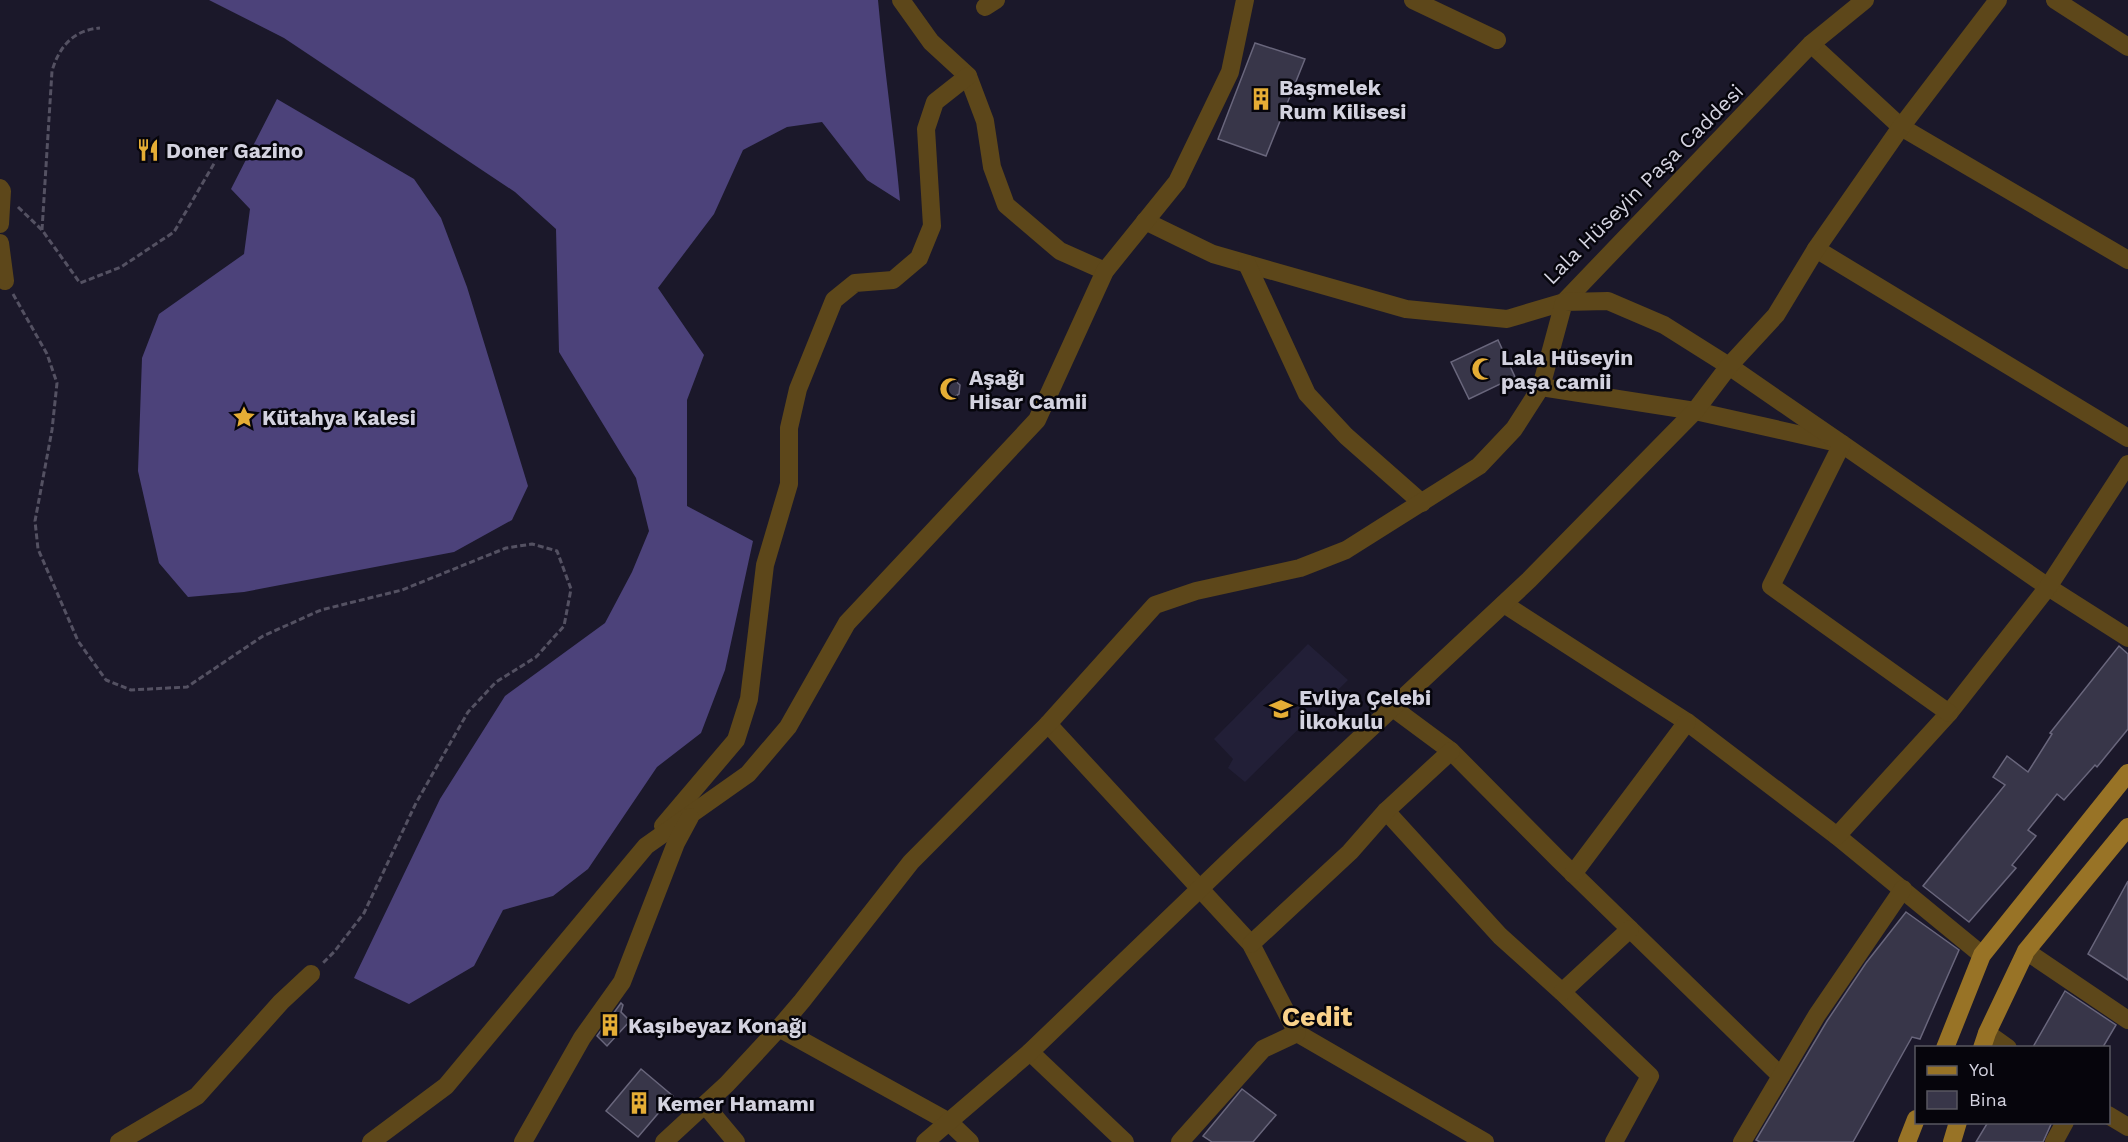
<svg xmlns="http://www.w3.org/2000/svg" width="2128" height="1142" font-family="'Work Sans',sans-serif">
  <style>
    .built { fill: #221f37 }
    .forest { fill: #4c427a }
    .building { fill: #383649; stroke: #69667c; stroke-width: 1.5 }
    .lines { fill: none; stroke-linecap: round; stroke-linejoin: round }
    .path { stroke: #545162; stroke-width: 3; stroke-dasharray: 6 3; stroke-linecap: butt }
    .minor { stroke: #5d471a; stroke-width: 18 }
    .major { stroke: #987326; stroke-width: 18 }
    .labels { text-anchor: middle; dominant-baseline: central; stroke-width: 5; stroke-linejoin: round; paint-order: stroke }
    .poi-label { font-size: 21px; font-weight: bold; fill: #d3d2df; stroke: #06050c; text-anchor: start }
    .street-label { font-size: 21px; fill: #d3d2df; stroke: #06050c }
    .district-label { font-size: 27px; font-weight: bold; fill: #f9d28a; stroke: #06050c }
  </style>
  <rect width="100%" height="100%" fill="#1b182a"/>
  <!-- built -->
  <polygon class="built" points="1308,644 1348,680 1245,782 1228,768 1233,759 1214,739"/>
  <!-- forest -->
  <g class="forest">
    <path d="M209 0H878C884 67 894 134 900 201L867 180 822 122 787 127 743 150 714 214 658 288 704 355 687 400V506L753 541 725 670 701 733 657 767 588 869 553 896 503 910 474 966 409 1004 354 978 440 799 505 696 605 623 632 572 649 531 636 478 559 352 556 229 515 192 284 38Z"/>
    <polygon points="277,99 414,179 441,218 467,287 528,486 512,520 454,552 244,592 188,597 159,563 138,471 142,358 159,314 244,254 250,209 231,189"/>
  </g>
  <!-- building -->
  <g class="building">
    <polygon points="1255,43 1305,59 1266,156 1218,139"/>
    <polygon points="1498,340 1515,377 1469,399 1451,362"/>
    <polygon points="953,379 960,385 959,394 951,399 942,393 942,383"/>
    <polygon points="2119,646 2128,654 2128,729 2097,767 2095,765 2064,800 2057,794 2028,830 2036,836 2012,865 2016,868 1969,922 1923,886 2005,785 1993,777 2007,756 2028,772 2052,734 2050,733"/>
    <polygon points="2128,881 2128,980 2088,954"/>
    <polygon points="1906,912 1959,950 1920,1039 1912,1037 1853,1142 1760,1142 1756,1140 1827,1021 1866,963"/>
    <polygon points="2065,991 2116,1025 2103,1047 2033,1047"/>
    <polygon points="621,1003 623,1005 621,1012 630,1021 607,1046 597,1036"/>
    <polygon points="641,1069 673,1096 638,1137 606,1111"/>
    <polygon points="1242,1089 1276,1115 1253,1142 1212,1142 1203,1136"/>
    <polygon points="1988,1122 2052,1122 2043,1142 1976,1142"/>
  </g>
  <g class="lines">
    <!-- path -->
    <g class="path">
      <polyline points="18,207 42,230 80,283 121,267 174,232 215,162"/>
      <path d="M42 230 52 71C59 47 73 30 100 28"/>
      <polyline points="13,294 47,354 57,383 52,430 35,521 38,549 78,641 106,680 131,690 187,687 263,636 321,610 402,590 506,548 532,544 557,551 571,589 564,626 536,657 496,682 468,712 416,803 364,913 334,952 323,963"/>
    </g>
    <!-- minor -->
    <g class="minor">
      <polyline points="901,0 931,42 968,76 985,121 992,167 1006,205 1060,251 1105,271"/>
      <polyline points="1413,0 1497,40"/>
      <polyline points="2055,0 2128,47"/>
      <polyline points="985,7 996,0"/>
      <polyline points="1811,44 1901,127 2128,260"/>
      <polyline points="0,188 2,191 0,224"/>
      <polyline points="1145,221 1213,254 1406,309 1507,319 1564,302 1811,44 1865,0"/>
      <polyline points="0,243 5,281"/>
      <polyline points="1816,249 2128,438"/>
      <polyline points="1247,264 1307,394 1346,436 1422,503"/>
      <polyline points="1541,387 1695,411 1842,444 2048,587 2128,638"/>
      <polyline points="1504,604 1687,722 1837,836 1982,955"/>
      <polyline points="1393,708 1451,751 1559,860 1781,1076"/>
      <polyline points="1048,724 1251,944 1297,1033 1485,1142"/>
      <polyline points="1386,811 1500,936 1562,992 1650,1076 1614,1142"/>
      <polyline points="663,826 736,740 749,699 765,565 789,484 789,428 798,389 834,300 855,283 893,280 919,258 932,226 926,129 935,102 968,76"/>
      <polyline points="1837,836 1949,713 2048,587 2128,464"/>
      <polyline points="1573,874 1687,722"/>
      <polyline points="1251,944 1350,852 1386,811 1451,751"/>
      <polyline points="2026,951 2128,1020"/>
      <polyline points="1562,992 1630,929"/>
      <polyline points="779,1028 949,1122 970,1142"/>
      <polyline points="1987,1033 2008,1048"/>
      <polyline points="1030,1052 1125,1142"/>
      <polyline points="705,1105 736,1142"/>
      <polyline points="2108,1115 2128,1127"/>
      <polyline points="119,1142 197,1096 281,1002 311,974"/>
      <polyline points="371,1142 446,1086 646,846 748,774 788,727 847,623 1037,420 1105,271 1177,182 1230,72 1245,0"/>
      <polyline points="523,1142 582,1038 622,982 676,843 690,817"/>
      <polyline points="664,1142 727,1084 779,1028 802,1001 911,862 1048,724 1155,605 1196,591 1300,568 1346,550 1479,466 1514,429 1541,387 1564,302 1608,301 1664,325 1729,366 1842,444 1771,586 1949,713"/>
      <polyline points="925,1142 1030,1052 1235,855 1529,580 1695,411 1729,366 1776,315 1816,249 1901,127 1998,0"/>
      <polyline points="1180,1142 1263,1049 1297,1033"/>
      <polyline points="1742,1142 1817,1015 1903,889"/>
      <polyline points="2054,1142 2065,1122"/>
    </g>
    <!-- major -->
    <g class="major">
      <polyline points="1945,1048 1982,955 2128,773"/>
      <polyline points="1982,1048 1987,1033 2026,951 2128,827"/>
      <polyline points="1907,1142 1916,1119"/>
      <polyline points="1952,1142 1958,1122"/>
    </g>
  </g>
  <!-- icons -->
  <defs>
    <g id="building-bare" transform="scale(1.8)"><path d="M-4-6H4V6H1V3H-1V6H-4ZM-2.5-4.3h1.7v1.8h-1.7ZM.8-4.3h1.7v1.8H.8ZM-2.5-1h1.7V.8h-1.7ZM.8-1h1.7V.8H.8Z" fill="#e5ad35" stroke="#06050c" stroke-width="2.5" paint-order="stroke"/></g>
    <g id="restaurant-bare" transform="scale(1.8)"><path d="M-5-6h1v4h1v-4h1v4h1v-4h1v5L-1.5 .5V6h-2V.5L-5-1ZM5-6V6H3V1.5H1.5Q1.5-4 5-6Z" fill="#e5ad35" stroke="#06050c" stroke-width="2.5" paint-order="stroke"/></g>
    <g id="mosque-bare" transform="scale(1.8)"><path d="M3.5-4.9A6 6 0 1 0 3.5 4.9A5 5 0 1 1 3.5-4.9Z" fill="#e5ad35" stroke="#06050c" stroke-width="2.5" paint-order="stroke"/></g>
    <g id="sight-bare" transform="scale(1.8)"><path d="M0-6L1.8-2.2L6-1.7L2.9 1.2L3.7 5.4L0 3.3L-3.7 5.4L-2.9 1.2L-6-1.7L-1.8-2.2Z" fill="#e5ad35" stroke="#06050c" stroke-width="2.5" paint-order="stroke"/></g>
    <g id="school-bare" transform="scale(1.8)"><path d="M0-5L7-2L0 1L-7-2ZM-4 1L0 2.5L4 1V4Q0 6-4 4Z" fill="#e5ad35" stroke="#06050c" stroke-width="2.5" paint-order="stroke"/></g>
  </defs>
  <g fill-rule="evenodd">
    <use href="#building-bare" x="1261" y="99"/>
    <use href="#restaurant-bare" x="148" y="150"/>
    <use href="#mosque-bare" x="1483" y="369"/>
    <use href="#mosque-bare" x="951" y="389"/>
    <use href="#sight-bare" x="244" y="417"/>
    <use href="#school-bare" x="1281" y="709"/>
    <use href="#building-bare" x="610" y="1025"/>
    <use href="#building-bare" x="639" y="1103"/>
  </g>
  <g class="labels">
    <!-- poi labels -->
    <g class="poi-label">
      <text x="1279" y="87">Başmelek<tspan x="1279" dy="24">Rum Kilisesi</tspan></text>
      <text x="166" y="150">Doner Gazino</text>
      <text x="1501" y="357">Lala Hüseyin<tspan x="1501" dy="24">paşa camii</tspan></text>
      <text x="969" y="377">Aşağı<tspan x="969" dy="24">Hisar Camii</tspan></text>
      <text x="262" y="417">Kütahya Kalesi</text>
      <text x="1299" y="697">Evliya Çelebi<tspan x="1299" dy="24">İlkokulu</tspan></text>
      <text x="628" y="1025">Kaşıbeyaz Konağı</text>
      <text x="657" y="1103">Kemer Hamamı</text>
    </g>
    <!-- street labels -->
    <g class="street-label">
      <text transform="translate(1643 184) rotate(-45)">Lala Hüseyin Paşa Caddesi</text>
    </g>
    <!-- district labels -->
    <g class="district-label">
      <text x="1317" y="1017">Cedit</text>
    </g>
  </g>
  <!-- legend -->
  <rect x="1915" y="1046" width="195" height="78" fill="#06050c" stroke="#585760" stroke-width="1.5"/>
  <rect x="1927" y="1066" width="30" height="9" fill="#987326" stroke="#585760" stroke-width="1.5"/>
  <text x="1969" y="1076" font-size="18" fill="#d3d2df">Yol</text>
  <rect x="1927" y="1091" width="30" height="18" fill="#383649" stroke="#585760" stroke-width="1.5"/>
  <text x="1969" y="1106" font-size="18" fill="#d3d2df">Bina</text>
</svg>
